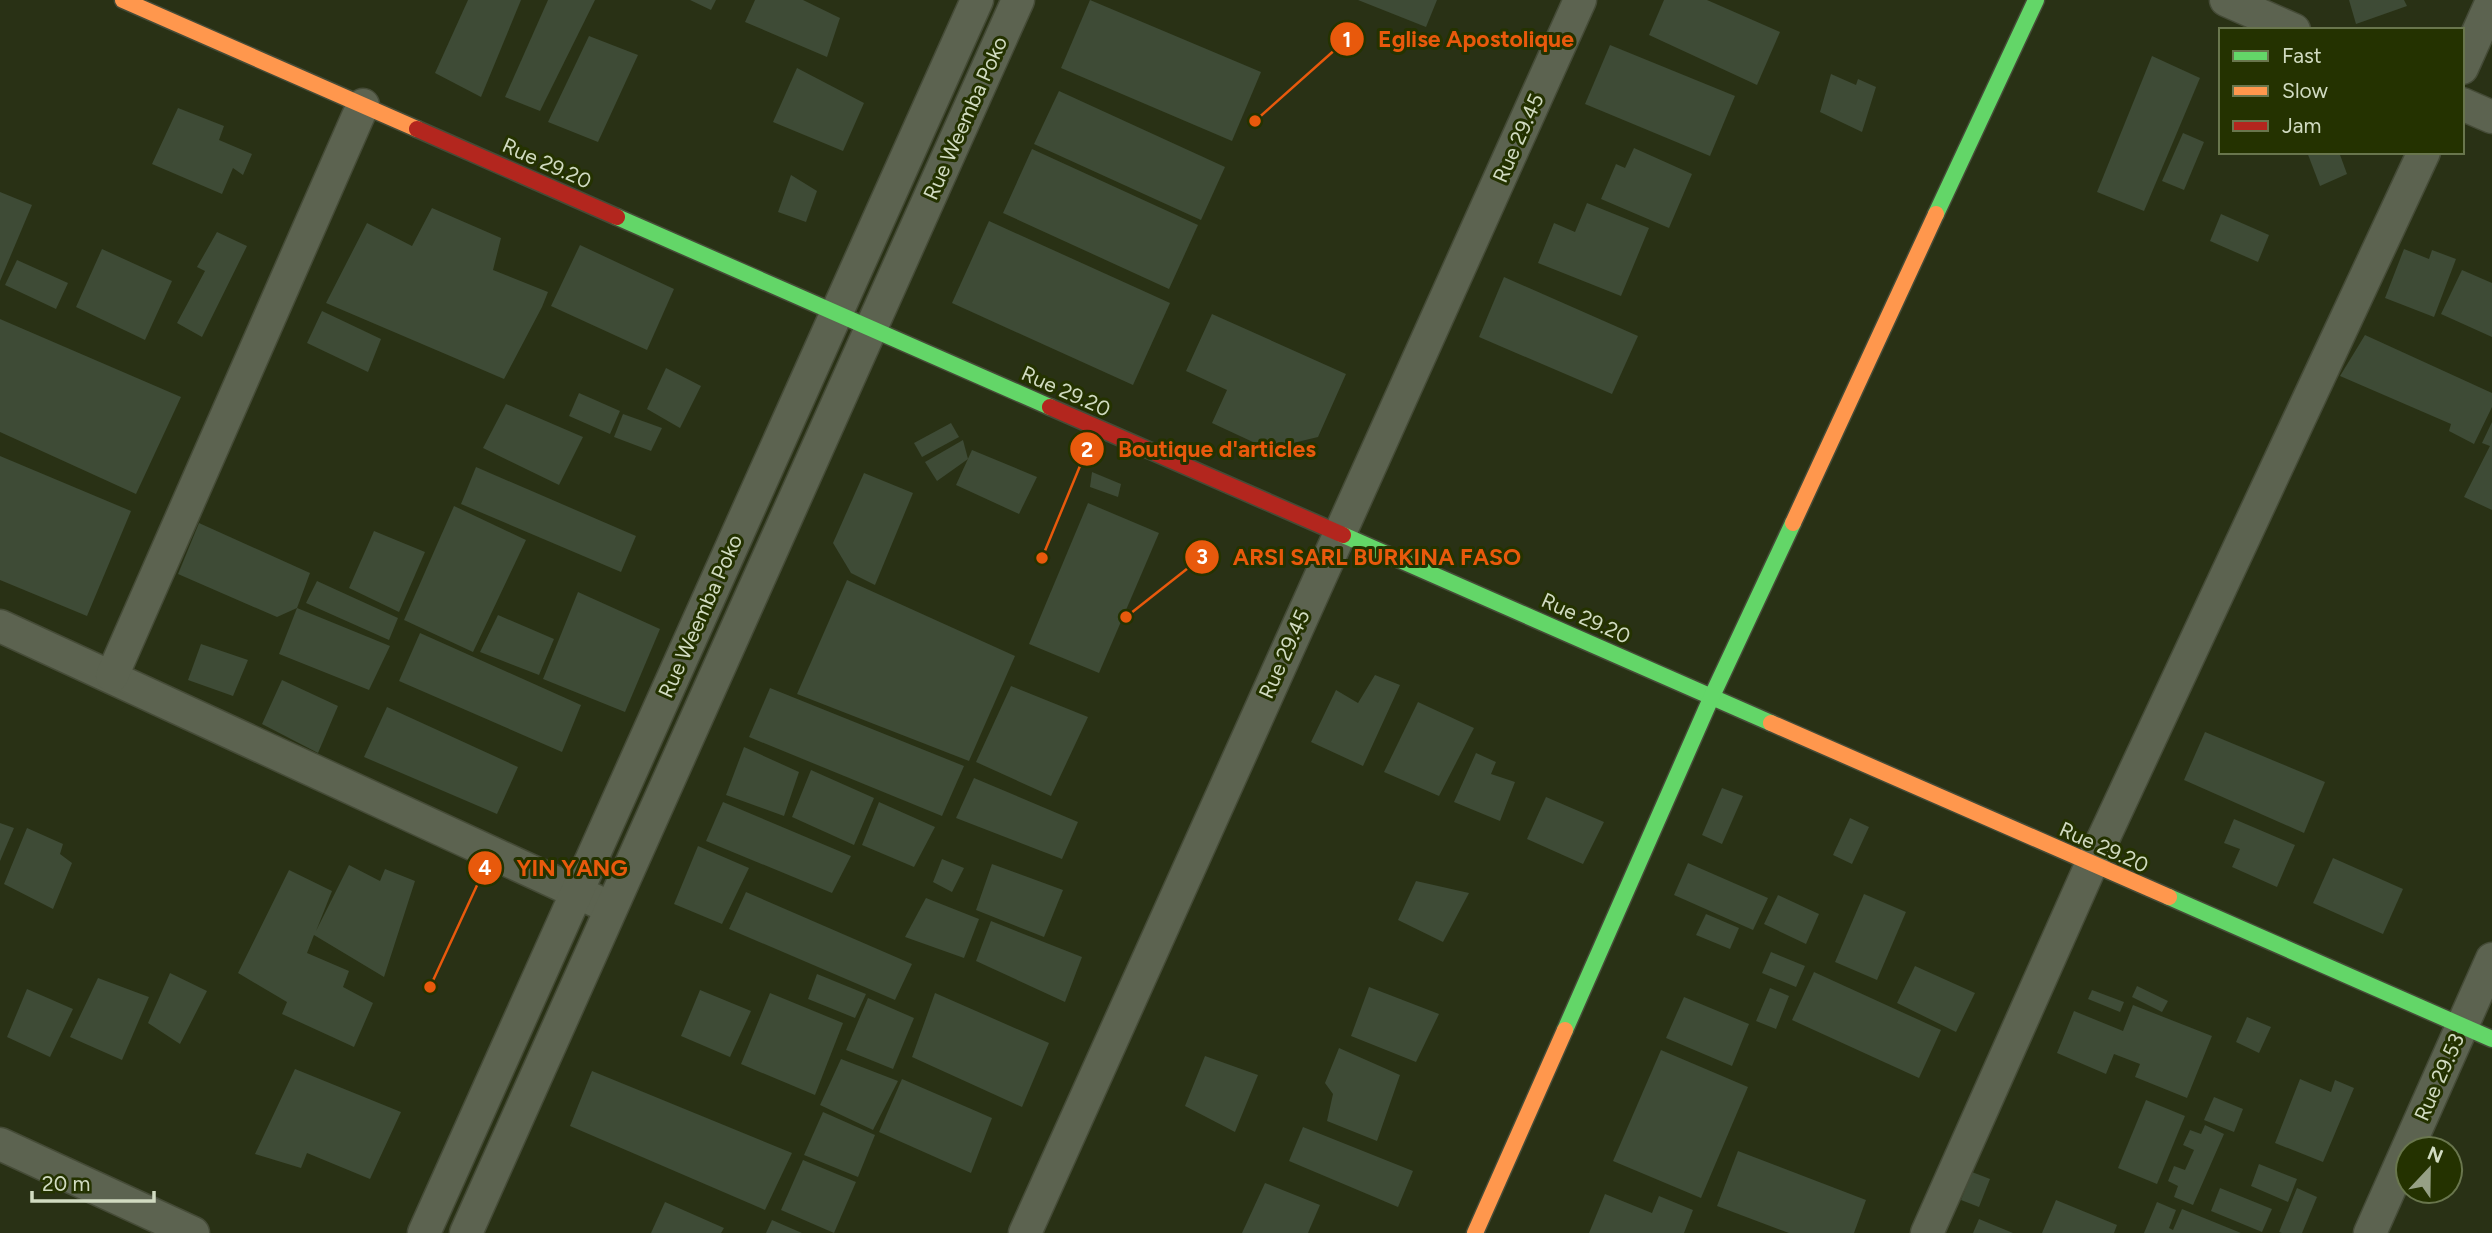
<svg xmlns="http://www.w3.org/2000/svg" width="2492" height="1233" font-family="Figtree,sans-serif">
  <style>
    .building { fill: #3e4b36 }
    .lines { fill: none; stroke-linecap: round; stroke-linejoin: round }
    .street-casing { stroke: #454b37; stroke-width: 35 }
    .fast-casing { stroke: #454b37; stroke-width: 19 }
    .slow-casing { stroke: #454b37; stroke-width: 19 }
    .jam-casing { stroke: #454b37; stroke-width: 19 }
    .street { stroke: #5c6350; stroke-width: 32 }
    .fast { stroke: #63d668; stroke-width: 16 }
    .slow { stroke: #ff974d; stroke-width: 16 }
    .jam { stroke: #b3261e; stroke-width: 16 }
    .labels { text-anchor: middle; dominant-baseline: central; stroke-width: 6; stroke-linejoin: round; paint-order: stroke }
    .street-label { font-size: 21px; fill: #d1dbc1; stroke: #243200 }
    .leader { fill: none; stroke: #e8590c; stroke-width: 2.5 }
    .callout-dot { fill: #e8590c; stroke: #243200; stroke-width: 2.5 }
    .mark-label { font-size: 21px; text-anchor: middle; font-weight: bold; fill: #fff }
    .callout-label { font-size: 23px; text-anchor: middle; font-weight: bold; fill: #e8590c; stroke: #243200; stroke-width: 6; stroke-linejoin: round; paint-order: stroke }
  </style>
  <rect width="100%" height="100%" fill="#293115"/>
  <!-- building -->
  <g class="building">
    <polygon points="468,0 521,0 481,97 435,73"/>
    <polygon points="548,0 595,0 540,111 505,97"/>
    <polygon points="690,0 716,0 711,10"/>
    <polygon points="755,0 803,0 840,18 827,57 745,22"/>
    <polygon points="1090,0 1261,72 1232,141 1061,68"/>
    <polygon points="1358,0 1437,0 1426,27"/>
    <polygon points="1664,0 1707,0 1780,32 1757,85 1649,35"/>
    <polygon points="2349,0 2404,0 2407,6 2356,24"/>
    <polygon points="589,36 638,55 598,142 548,122"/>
    <polygon points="1610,45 1735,96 1710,156 1585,104"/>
    <polygon points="2152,56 2200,78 2144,211 2097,192"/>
    <polygon points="797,68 864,103 843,151 773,122"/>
    <polygon points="1831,74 1856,85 1858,79 1876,87 1862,132 1820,112"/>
    <polygon points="1059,91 1225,167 1201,220 1034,144"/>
    <polygon points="178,108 224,126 219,140 252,154 243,175 233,168 222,194 152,164"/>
    <polygon points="2183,133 2204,142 2184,190 2162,181"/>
    <polygon points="1634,148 1692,174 1669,228 1601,199 1616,164 1625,168"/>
    <polygon points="1032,149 1198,225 1169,289 1003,213"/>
    <polygon points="2307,152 2339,152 2347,174 2320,186"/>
    <polygon points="791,175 817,191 806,222 778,212"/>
    <polygon points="0,192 32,205 0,281"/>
    <polygon points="1587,203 1649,228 1621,296 1538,263 1554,223 1575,232"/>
    <polygon points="432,208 501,238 493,270 548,292 542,307 504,379 326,303 367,223 412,246"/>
    <polygon points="2221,214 2269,235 2258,262 2210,241"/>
    <polygon points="989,221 1170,303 1133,385 952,303"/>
    <polygon points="217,232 247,246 202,337 177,323 205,271 197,267"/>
    <polygon points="580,245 674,289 647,350 551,306"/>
    <polygon points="102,249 172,281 145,340 76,307"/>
    <polygon points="2404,249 2429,259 2432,250 2456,259 2434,317 2385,298"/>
    <polygon points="17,260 68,283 56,309 5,285"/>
    <polygon points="2462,270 2492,283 2492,337 2441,314"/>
    <polygon points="1504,277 1638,336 1612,394 1479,337"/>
    <polygon points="322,311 381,339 368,372 307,343"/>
    <polygon points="1212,314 1346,374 1318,437 1268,449 1212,423 1227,390 1186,371"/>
    <polygon points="0,319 181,397 136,494 0,432"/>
    <polygon points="2365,335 2492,393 2492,407 2474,444 2449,431 2451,424 2340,376"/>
    <polygon points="666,368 701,386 680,428 647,409"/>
    <polygon points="579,393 620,411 610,434 569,416"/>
    <polygon points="506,404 583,437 559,485 483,448"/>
    <polygon points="623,414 662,428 651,451 614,437"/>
    <polygon points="2492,422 2492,510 2464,497 2490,446 2482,443"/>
    <polygon points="951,423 959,437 922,457 914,443"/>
    <polygon points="963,440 968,459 937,481 925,462"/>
    <polygon points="972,450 1037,477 1019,514 956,485"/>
    <polygon points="0,456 131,511 87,616 0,580"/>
    <polygon points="476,467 636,536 621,572 461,504"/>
    <polygon points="1092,472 1121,484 1118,497 1090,487"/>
    <polygon points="864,473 913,493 875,585 851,573 833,543"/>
    <polygon points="1088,503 1159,533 1099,673 1029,644"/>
    <polygon points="454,506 526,540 473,652 404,620"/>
    <polygon points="199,523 310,573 297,608 277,617 178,574"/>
    <polygon points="374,531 425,552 399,612 349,588"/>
    <polygon points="847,580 1015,656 969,761 797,694"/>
    <polygon points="317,581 398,618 389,640 306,603"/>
    <polygon points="578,592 660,629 625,712 543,679"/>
    <polygon points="297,608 390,646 369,690 279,654"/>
    <polygon points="498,615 554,639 539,675 480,652"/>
    <polygon points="420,633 581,705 562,752 399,681"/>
    <polygon points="201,644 248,660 233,696 188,680"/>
    <polygon points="1375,675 1400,685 1363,766 1311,742 1336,690 1358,703"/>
    <polygon points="282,680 338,706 318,753 262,724"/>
    <polygon points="1011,686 1088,717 1051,796 976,762"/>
    <polygon points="770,688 964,766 942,816 749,737"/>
    <polygon points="1418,702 1474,728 1439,796 1384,772"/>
    <polygon points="387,707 518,767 497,814 364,757"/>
    <polygon points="2205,732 2325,782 2304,833 2184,780"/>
    <polygon points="744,747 799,772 784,816 726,795"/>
    <polygon points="1476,753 1496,762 1491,774 1515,782 1500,821 1454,802"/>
    <polygon points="811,770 874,798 854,845 792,817"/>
    <polygon points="974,778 1078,822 1062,859 956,818"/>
    <polygon points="1722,788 1743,796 1722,844 1702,835"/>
    <polygon points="1546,797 1604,822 1583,864 1527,839"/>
    <polygon points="723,802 851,856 832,893 706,841"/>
    <polygon points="879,802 935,827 914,867 862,845"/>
    <polygon points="1850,818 1869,827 1852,864 1833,855"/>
    <polygon points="2234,819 2295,845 2277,887 2232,867 2240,849 2224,843"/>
    <polygon points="0,823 14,828 0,861"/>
    <polygon points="27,828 63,844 60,854 72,863 53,909 4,884"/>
    <polygon points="698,846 749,868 722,924 674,904"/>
    <polygon points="2333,858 2403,889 2383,934 2313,903"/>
    <polygon points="942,859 964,868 952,892 933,882"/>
    <polygon points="1688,863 1768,898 1753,930 1674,895"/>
    <polygon points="992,864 1063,890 1044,937 976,910"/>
    <polygon points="349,865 380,881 385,869 415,881 384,977 314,935 307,953 349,971 343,987 373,1003 354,1047 282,1014 287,1002 238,973 289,870 332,891 316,931"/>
    <polygon points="1416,881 1469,893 1443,942 1398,920"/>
    <polygon points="746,892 912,964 895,1000 729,929"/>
    <polygon points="1864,894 1906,912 1877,980 1835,962"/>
    <polygon points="1778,895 1819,914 1806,944 1764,924"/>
    <polygon points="926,898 979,919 964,958 905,937"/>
    <polygon points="1706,914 1739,928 1730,949 1696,935"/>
    <polygon points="991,921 1082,957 1065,1002 976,961"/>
    <polygon points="1771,952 1805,966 1796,987 1762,973"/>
    <polygon points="1915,966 1975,993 1956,1032 1897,1003"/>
    <polygon points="1814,972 1941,1030 1919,1078 1792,1020"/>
    <polygon points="170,973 207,991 180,1044 148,1023"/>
    <polygon points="817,974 866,994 855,1018 808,999"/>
    <polygon points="98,978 149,997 122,1060 70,1037"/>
    <polygon points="2137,986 2168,1001 2162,1012 2132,997"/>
    <polygon points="1369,987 1439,1014 1416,1062 1351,1036"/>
    <polygon points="1770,988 1789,996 1776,1029 1756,1021"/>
    <polygon points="27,989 73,1009 50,1057 7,1037"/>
    <polygon points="700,990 751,1011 730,1057 681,1036"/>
    <polygon points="2092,990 2124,1002 2120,1012 2088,999"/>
    <polygon points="770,993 843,1023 815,1095 741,1064"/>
    <polygon points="935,993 1049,1043 1022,1107 912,1057"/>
    <polygon points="1684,997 1749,1024 1732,1066 1666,1038"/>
    <polygon points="868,998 914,1018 893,1069 846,1050"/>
    <polygon points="2133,1005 2212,1036 2187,1098 2135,1077 2140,1064 2114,1054 2106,1074 2057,1053 2074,1011 2123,1031"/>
    <polygon points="2247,1017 2271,1027 2259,1053 2236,1042"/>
    <polygon points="1339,1048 1400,1075 1377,1141 1327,1121 1333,1094 1325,1083"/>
    <polygon points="1661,1050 1748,1087 1701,1198 1613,1161"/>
    <polygon points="1205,1056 1258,1075 1235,1132 1185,1106"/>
    <polygon points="841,1059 898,1081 873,1130 820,1105"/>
    <polygon points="295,1069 401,1112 370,1179 307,1153 301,1168 255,1154"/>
    <polygon points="592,1071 792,1153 765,1210 570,1126"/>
    <polygon points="902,1079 992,1118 971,1173 879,1132"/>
    <polygon points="2300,1079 2331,1092 2335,1080 2354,1088 2323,1162 2275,1143"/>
    <polygon points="2214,1097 2243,1109 2234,1132 2204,1120"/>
    <polygon points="2146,1100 2185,1116 2157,1184 2118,1168"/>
    <polygon points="823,1112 875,1135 858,1177 804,1155"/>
    <polygon points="2205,1125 2224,1134 2193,1205 2174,1197 2178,1186 2168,1181 2174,1166 2185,1170 2194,1150 2183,1145 2190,1130 2201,1134"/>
    <polygon points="1303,1127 1413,1171 1398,1207 1289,1161"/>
    <polygon points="1738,1151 1866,1200 1854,1233 1789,1233 1717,1206"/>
    <polygon points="803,1160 856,1182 834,1233 781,1210"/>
    <polygon points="2259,1164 2297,1179 2288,1202 2251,1186"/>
    <polygon points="1972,1172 1990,1179 1979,1207 1961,1200"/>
    <polygon points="1265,1183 1320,1205 1308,1233 1242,1233"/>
    <polygon points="2220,1188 2272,1209 2262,1232 2211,1211"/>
    <polygon points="2297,1188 2317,1197 2302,1233 2282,1233 2279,1232"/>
    <polygon points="1605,1194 1652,1213 1659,1196 1693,1210 1684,1233 1589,1233"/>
    <polygon points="2056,1200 2117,1225 2114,1233 2042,1233"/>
    <polygon points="665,1202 724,1228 721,1233 651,1233"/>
    <polygon points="2157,1202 2176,1210 2169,1228 2173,1230 2182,1209 2241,1233 2144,1233"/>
    <polygon points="1979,1219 2013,1233 1973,1233"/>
    <polygon points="772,1220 802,1233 766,1233"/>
  </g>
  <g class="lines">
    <!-- street casing -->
    <g class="street-casing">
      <g id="street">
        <polyline points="2226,0 2294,30"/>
        <polyline points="2462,68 2492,1"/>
        <polyline points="2462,104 2492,117"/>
        <polyline points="0,626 596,901"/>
        <polyline points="112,676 363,105"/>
        <polyline points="0,1144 193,1233"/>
        <polyline points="424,1233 977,0"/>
        <polyline points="466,1233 1018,0"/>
        <polyline points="1025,1233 1580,0"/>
        <polyline points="1927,1233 2091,865 2424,152"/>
        <polyline points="2370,1233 2492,959"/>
      </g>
    </g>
    <!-- fast casing -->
    <g class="fast-casing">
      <g id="fast">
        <polyline points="1936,214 2036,0"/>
        <polyline points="617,217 1050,407"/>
        <polyline points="1343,535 1771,723"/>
        <polyline points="2169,897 2492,1039"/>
        <polyline points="1565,1030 1712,696 1793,523"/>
      </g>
    </g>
    <!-- slow casing -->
    <g class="slow-casing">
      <g id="slow">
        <polyline points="123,0 417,129"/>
        <polyline points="1793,523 1936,214"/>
        <polyline points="1771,723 2169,897"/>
        <polyline points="1475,1233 1565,1030"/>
      </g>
    </g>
    <!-- jam casing -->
    <g class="jam-casing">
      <g id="jam">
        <polyline points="417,129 617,217"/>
        <polyline points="1050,407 1343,535"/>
      </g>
    </g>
    <!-- street -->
    <use href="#street" class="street"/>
    <!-- fast -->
    <use href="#fast" class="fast"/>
    <!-- slow -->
    <use href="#slow" class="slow"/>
    <!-- jam -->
    <use href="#jam" class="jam"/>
  </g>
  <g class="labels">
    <!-- street labels -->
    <g class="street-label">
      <text transform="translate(965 118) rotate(-66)">Rue Weemba Poko</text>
      <text transform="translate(1518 138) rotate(-66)">Rue 29.45</text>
      <text transform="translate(547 163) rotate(24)">Rue 29.20</text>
      <text transform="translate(1066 391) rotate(24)">Rue 29.20</text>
      <text transform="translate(700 616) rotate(-66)">Rue Weemba Poko</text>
      <text transform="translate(1586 618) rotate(24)">Rue 29.20</text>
      <text transform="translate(1284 654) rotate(-66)">Rue 29.45</text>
      <text transform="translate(2104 847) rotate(24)">Rue 29.20</text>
      <text transform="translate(2439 1077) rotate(-66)">Rue 29.53</text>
    </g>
  </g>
  <!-- callouts -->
  <path class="leader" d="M1255 121L1347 39M1042 558L1087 449M1126 617L1202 557M430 987L485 868"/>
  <g class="callout-dot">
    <circle cx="1255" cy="121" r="7"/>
    <circle cx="1042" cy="558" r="7"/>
    <circle cx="1126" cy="617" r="7"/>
    <circle cx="430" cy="987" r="7"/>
    <circle cx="1347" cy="39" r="18"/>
    <circle cx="1087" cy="449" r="18"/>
    <circle cx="1202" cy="557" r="18"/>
    <circle cx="485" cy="868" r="18"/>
  </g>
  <g class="mark-label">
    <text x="1347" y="47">1</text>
    <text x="1087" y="457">2</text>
    <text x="1202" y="564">3</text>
    <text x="485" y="875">4</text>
  </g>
  <g class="callout-label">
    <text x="1476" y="47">Eglise Apostolique</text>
    <text x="1217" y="457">Boutique d'articles</text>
    <text x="1377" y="565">ARSI SARL BURKINA FASO</text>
    <text x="572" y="876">YIN YANG</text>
  </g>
  <!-- legend -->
  <rect x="2219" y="28" width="245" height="126" fill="#243200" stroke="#69764d" stroke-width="2"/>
  <rect x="2233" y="51" width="35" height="10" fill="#63d668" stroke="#69764d" stroke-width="2"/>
  <text x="2282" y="63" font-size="21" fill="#d1dbc1">Fast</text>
  <rect x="2233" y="86" width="35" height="10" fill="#ff974d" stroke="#69764d" stroke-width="2"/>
  <text x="2282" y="98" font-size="21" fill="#d1dbc1">Slow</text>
  <rect x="2233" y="121" width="35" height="10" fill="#b3261e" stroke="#69764d" stroke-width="2"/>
  <text x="2282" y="133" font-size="21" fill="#d1dbc1">Jam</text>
  <!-- north arrow -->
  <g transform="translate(2429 1170) rotate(22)"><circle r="33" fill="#243200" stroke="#69764d" stroke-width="2"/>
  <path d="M0-5L12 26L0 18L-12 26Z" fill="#96a085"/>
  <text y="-10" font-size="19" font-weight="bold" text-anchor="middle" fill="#d1dbc1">N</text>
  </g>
  <!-- scale -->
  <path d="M32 1191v10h122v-10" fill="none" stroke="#d1dbc1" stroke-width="3.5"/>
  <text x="42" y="1191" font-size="21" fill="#d1dbc1" stroke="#243200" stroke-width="5" paint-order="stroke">20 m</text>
</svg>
